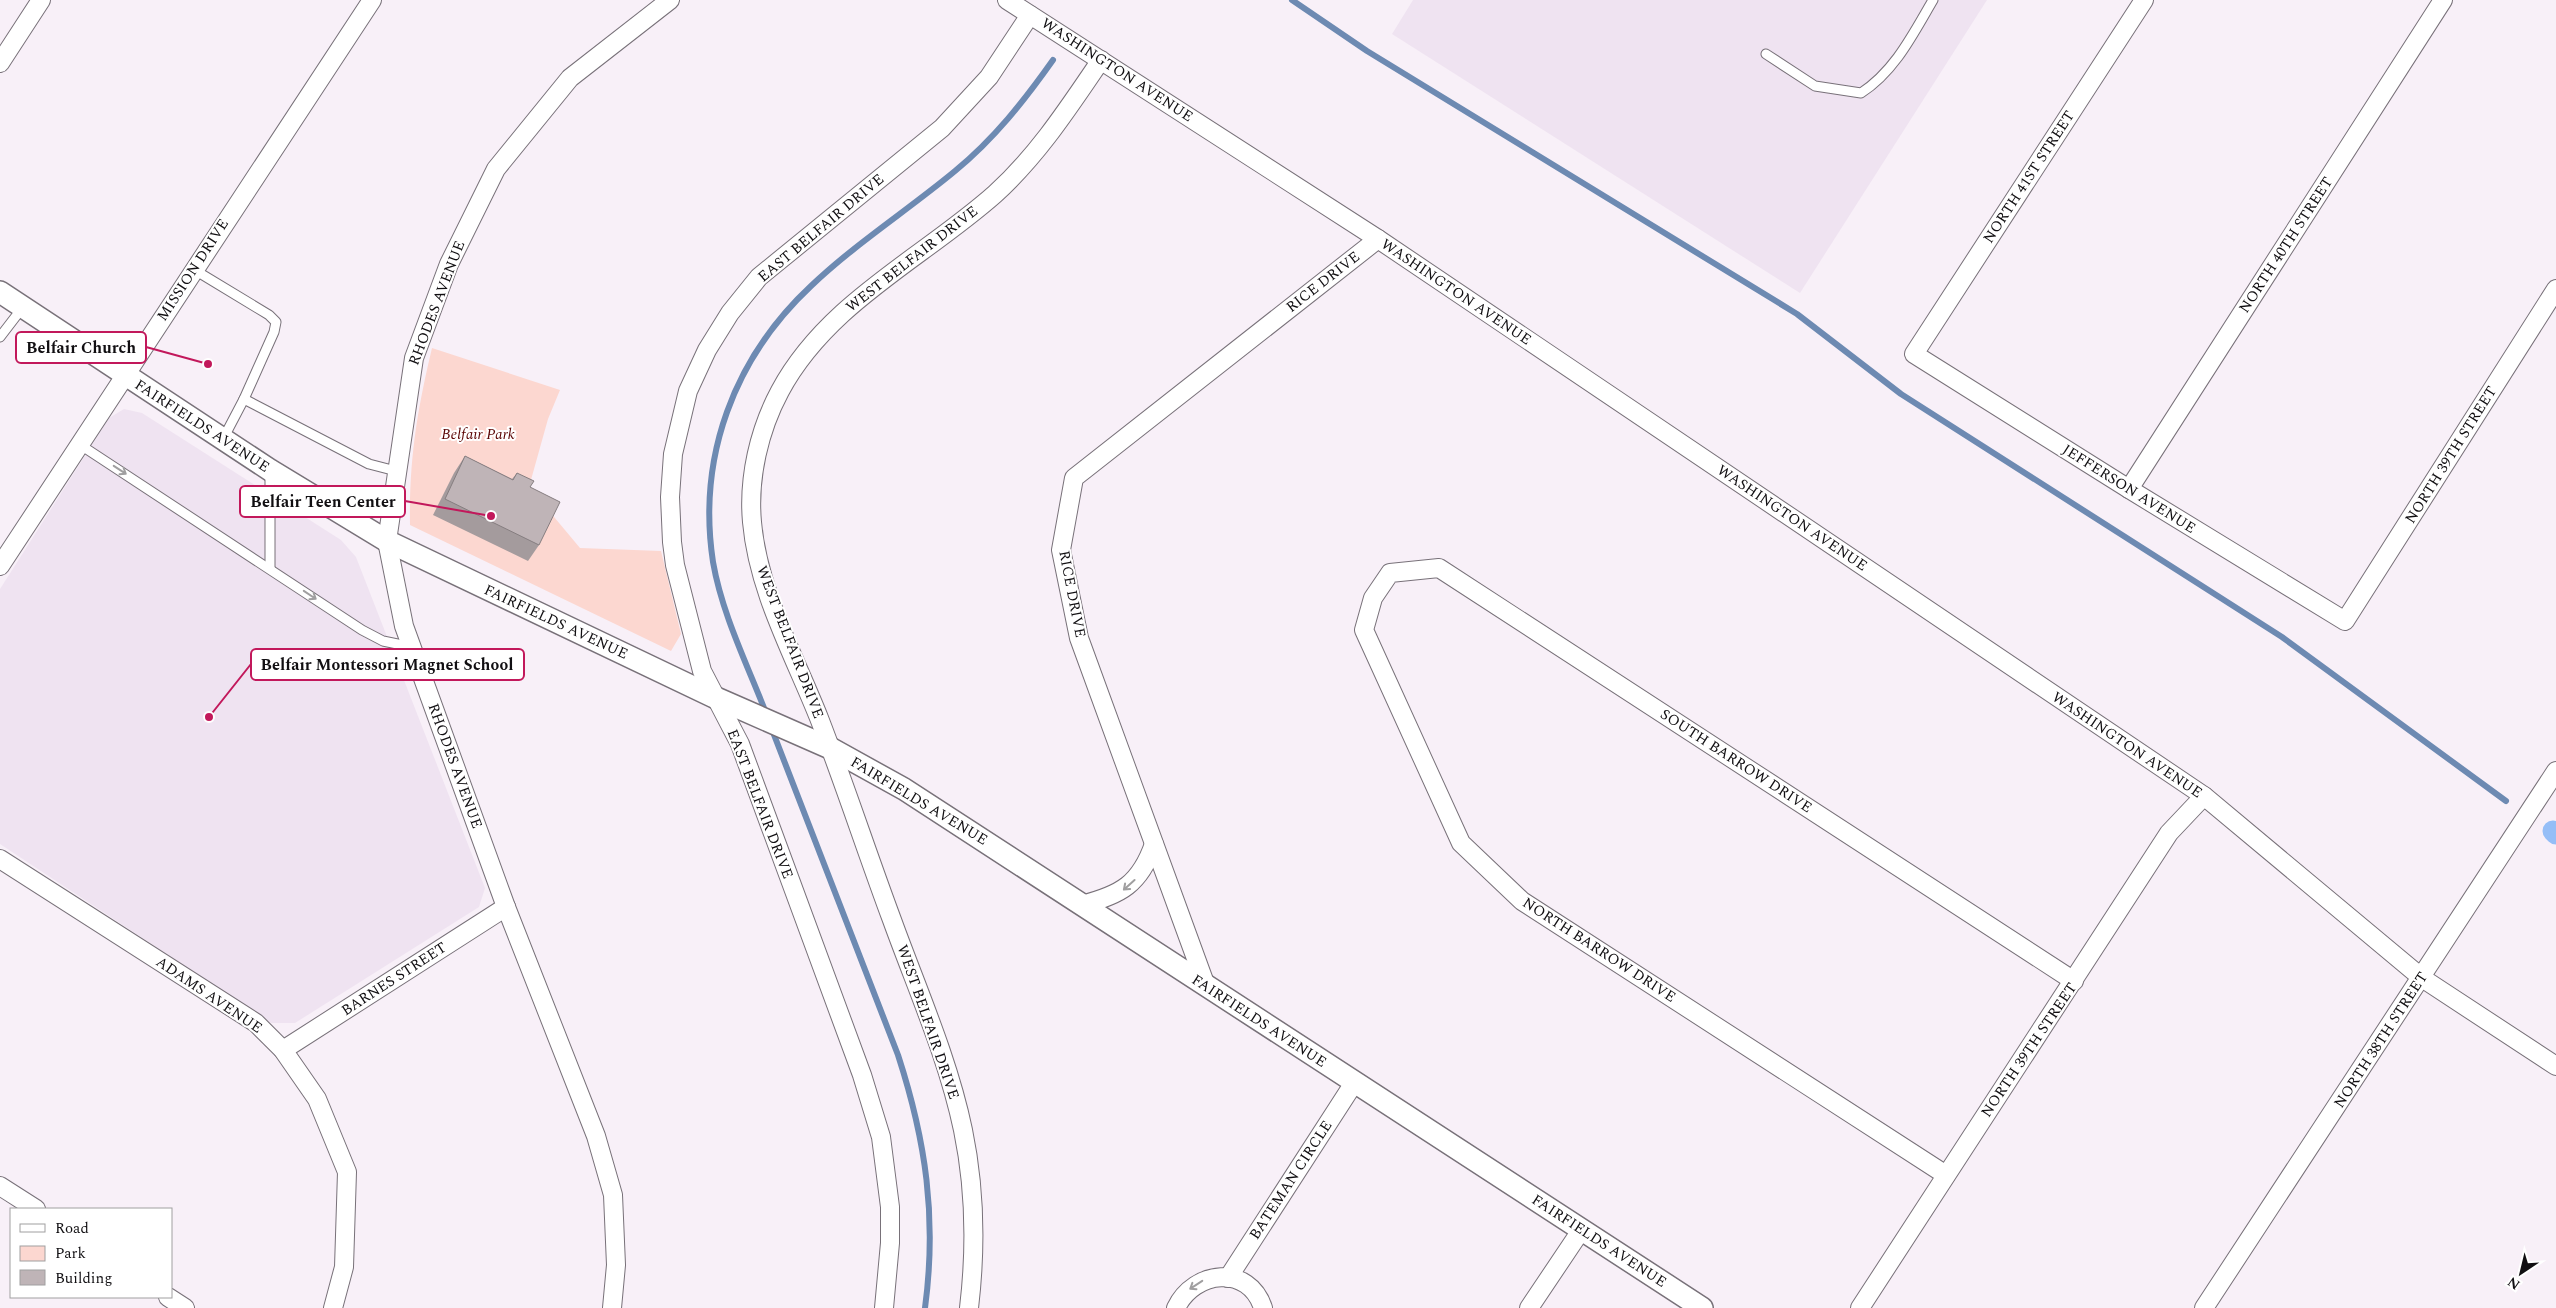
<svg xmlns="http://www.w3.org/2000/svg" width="2556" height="1308" font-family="Spectral,serif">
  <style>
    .built { fill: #efe3f1 }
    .green { fill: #fcd7d0 }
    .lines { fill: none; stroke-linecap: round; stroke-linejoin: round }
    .stream { stroke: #6d8ab2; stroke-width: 6 }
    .canal { stroke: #95bef7; stroke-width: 21 }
    .service-casing { stroke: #787179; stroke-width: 11 }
    .minor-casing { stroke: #787179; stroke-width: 20 }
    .tertiary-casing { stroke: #787179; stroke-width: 24 }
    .service { stroke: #fff; stroke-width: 9 }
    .minor { stroke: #fff; stroke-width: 18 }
    .tertiary { stroke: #fff; stroke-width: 21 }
    .wall { fill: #a49b9d }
    .building { fill: #bfb4b7; stroke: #867e80 }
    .oneway { stroke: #a09fa0 }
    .labels { text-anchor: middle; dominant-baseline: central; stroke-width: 4; stroke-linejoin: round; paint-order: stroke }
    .street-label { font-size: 15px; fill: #110f12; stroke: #fff }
    .park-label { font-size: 15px; font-style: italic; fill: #5b0403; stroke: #fff }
    .leader { fill: none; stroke: #c2185b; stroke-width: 2 }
    .callout-dot { fill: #c2185b; stroke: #fff; stroke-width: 2 }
    .callout { fill: #fff; stroke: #c2185b; stroke-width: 2 }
    .callout-label { font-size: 16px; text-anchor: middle; font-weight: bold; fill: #110f12 }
  </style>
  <rect width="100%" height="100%" fill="#f8f0f8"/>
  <!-- built -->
  <g class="built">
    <polygon points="1413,0 1987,0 1800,293 1392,34"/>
    <polygon points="124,409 142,413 341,540 356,557 485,888 479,907 295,1023 271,1023 0,844 0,589 109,418"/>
  </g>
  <!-- green -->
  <path class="green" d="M432 348 560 390 548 419 529 487 580 548 661 551 681 634 671 651 410 525C409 460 417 411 432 348Z"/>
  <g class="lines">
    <!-- stream -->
    <g class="stream">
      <polyline points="1292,0 1367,51 1797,314 1901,394 2282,637 2506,801"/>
      <path d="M766 713C747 664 722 614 713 562 697 457 734 358 811 286 855 244 908 210 955 171 994 139 1024 101 1053 60"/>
      <path d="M771 727 898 1055C926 1141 937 1218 925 1308"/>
    </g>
    <!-- canal -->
    <polyline class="canal" points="2553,831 2556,834"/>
    <!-- service casing -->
    <g class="service-casing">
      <g id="service">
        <path d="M1766 54 1815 86 1861 93C1895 71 1913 34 1933 0"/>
        <polyline points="193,269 269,315 276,322 274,332 244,399 369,464 396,471"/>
        <polyline points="0,337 23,307"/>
        <polyline points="223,439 244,399"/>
        <polyline points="79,444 362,630 383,641 412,647"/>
        <polyline points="270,568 270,471"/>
      </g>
    </g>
    <!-- minor casing -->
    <g class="minor-casing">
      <g id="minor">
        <polyline points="1007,0 1378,239 2204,796 2422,978 2556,1066"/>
        <polyline points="2144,0 1914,354 2129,489 2345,621 2556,289"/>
        <polyline points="0,63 41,0"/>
        <polyline points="2129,489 2443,0"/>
        <polyline points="0,566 372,0"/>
        <polyline points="0,859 256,1023 283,1050 317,1099 347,1172 344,1267 333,1308"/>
        <path d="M1081 905C1121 895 1140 884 1154 844"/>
        <polyline points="1206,986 1079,638 1061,550 1074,478 1378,239"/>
        <polyline points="283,1050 506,907"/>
        <polyline points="1946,1175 1522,901 1461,843 1364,630 1373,598 1390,573 1439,568 2074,981"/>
        <polyline points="0,1186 36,1209"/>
        <polyline points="1228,1278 1354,1083"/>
        <polyline points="168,1297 185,1308"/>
        <polyline points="612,1308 616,1265 613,1195 596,1136 506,907 404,626 387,541 414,358 449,264 496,169 570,78 670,0"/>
        <polyline points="884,1308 890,1243 890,1207 881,1137 862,1075 740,744 702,671 675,565 672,542 670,497 673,454 688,391 707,350 730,313 759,277 942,128 989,77 1030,15"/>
        <path d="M969 1308C976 1249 975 1188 963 1130 948 1058 917 989 892 920 867 853 845 785 819 718 794 655 758 591 752 522 748 478 759 430 780 391 827 303 923 258 995 194 1038 155 1069 107 1101 60"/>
        <path d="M1176 1308C1194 1270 1249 1264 1263 1308"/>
        <polyline points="1529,1308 1582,1229"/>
        <polyline points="1860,1308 2169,833 2204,796"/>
        <polyline points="2204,1308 2556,771"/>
      </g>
    </g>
    <!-- tertiary casing -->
    <g class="tertiary-casing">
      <polyline id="tertiary" points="0,292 270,470 387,541 714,697 830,748 904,789 1702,1308"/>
    </g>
    <!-- service -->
    <use href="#service" class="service"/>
    <!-- minor -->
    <use href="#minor" class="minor"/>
    <!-- tertiary -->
    <use href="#tertiary" class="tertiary"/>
  </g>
  <!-- wall -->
  <polygon class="wall" points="465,456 512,479 517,473 530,487 539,545 528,561 433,515 454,473"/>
  <!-- building -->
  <polygon class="building" points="465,456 513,480 517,473 534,481 530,487 560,502 539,545 445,499"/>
  <!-- one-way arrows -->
  <defs><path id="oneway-shaft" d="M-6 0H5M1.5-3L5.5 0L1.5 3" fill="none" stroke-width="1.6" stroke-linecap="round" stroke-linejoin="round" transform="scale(1.25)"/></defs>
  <g class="oneway">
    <use href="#oneway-shaft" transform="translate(120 470) rotate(33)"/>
    <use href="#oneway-shaft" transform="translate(310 595) rotate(34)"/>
    <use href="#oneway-shaft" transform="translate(1129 885) rotate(138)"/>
    <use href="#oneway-shaft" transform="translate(1196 1285) rotate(147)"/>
  </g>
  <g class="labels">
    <!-- street labels -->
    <g class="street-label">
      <text transform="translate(1117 70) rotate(33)">WASHINGTON AVENUE</text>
      <text transform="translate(2029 177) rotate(-57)">NORTH 41ST STREET</text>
      <text transform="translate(821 228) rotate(-40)">EAST BELFAIR DRIVE</text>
      <text transform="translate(2286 245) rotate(-57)">NORTH 40TH STREET</text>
      <text transform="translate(912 259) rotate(-38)">WEST BELFAIR DRIVE</text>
      <text transform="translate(193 270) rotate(-57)">MISSION DRIVE</text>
      <text transform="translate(1323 282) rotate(-38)">RICE DRIVE</text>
      <text transform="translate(1456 292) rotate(34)">WASHINGTON AVENUE</text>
      <text transform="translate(437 303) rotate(-69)">RHODES AVENUE</text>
      <text transform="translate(202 426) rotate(33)">FAIRFIELDS AVENUE</text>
      <text transform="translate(2451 455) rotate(-58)">NORTH 39TH STREET</text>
      <text transform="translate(2129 489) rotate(32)">JEFFERSON AVENUE</text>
      <text transform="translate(1792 518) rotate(34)">WASHINGTON AVENUE</text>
      <text transform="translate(1072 594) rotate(79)">RICE DRIVE</text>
      <text transform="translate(556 622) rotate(25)">FAIRFIELDS AVENUE</text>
      <text transform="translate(790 642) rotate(69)">WEST BELFAIR DRIVE</text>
      <text transform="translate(2127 745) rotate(34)">WASHINGTON AVENUE</text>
      <text transform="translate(1736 761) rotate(33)">SOUTH BARROW DRIVE</text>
      <text transform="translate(455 766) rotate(70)">RHODES AVENUE</text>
      <text transform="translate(919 801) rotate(31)">FAIRFIELDS AVENUE</text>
      <text transform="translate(760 804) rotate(69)">EAST BELFAIR DRIVE</text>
      <text transform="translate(1599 950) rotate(33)">NORTH BARROW DRIVE</text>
      <text transform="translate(394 979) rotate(-33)">BARNES STREET</text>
      <text transform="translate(209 995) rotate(34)">ADAMS AVENUE</text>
      <text transform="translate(1259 1021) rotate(33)">FAIRFIELDS AVENUE</text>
      <text transform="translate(928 1022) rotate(71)">WEST BELFAIR DRIVE</text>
      <text transform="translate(2381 1040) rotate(-57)">NORTH 38TH STREET</text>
      <text transform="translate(2029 1050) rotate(-56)">NORTH 39TH STREET</text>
      <text transform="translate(1291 1180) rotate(-57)">BATEMAN CIRCLE</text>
      <text transform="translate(1599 1241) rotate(33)">FAIRFIELDS AVENUE</text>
    </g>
    <!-- park labels -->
    <g class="park-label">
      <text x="478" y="434">Belfair Park</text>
    </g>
  </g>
  <!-- callouts -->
  <path class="leader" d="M208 364L146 347M491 516L405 501M209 717L251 664"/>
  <g class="callout-dot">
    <circle cx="208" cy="364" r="5"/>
    <circle cx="491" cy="516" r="5"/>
    <circle cx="209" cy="717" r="5"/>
  </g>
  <g class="callout">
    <rect x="16" y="332" width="130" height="31" rx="5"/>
    <rect x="240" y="486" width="165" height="31" rx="5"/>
    <rect x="251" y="649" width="273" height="31" rx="5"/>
  </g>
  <g class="callout-label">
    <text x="81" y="353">Belfair Church</text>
    <text x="323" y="507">Belfair Teen Center</text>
    <text x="387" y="670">Belfair Montessori Magnet School</text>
  </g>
  <!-- legend -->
  <rect x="10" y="1208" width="162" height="90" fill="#ffffff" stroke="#a09fa0"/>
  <rect x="20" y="1224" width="25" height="8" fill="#ffffff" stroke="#a09fa0"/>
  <text x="55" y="1233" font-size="15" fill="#110f12">Road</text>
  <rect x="20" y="1246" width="25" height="15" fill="#fcd7d0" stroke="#a09fa0"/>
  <text x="55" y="1258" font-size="15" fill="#110f12">Park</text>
  <rect x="20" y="1270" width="25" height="15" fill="#bfb4b7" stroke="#a09fa0"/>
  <text x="55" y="1283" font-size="15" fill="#110f12">Building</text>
  <!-- north arrow -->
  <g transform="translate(2521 1273) rotate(215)" stroke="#ffffff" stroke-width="4" paint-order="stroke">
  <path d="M0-4L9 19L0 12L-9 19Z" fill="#110f12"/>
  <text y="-8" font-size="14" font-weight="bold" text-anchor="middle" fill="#110f12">N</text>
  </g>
</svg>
